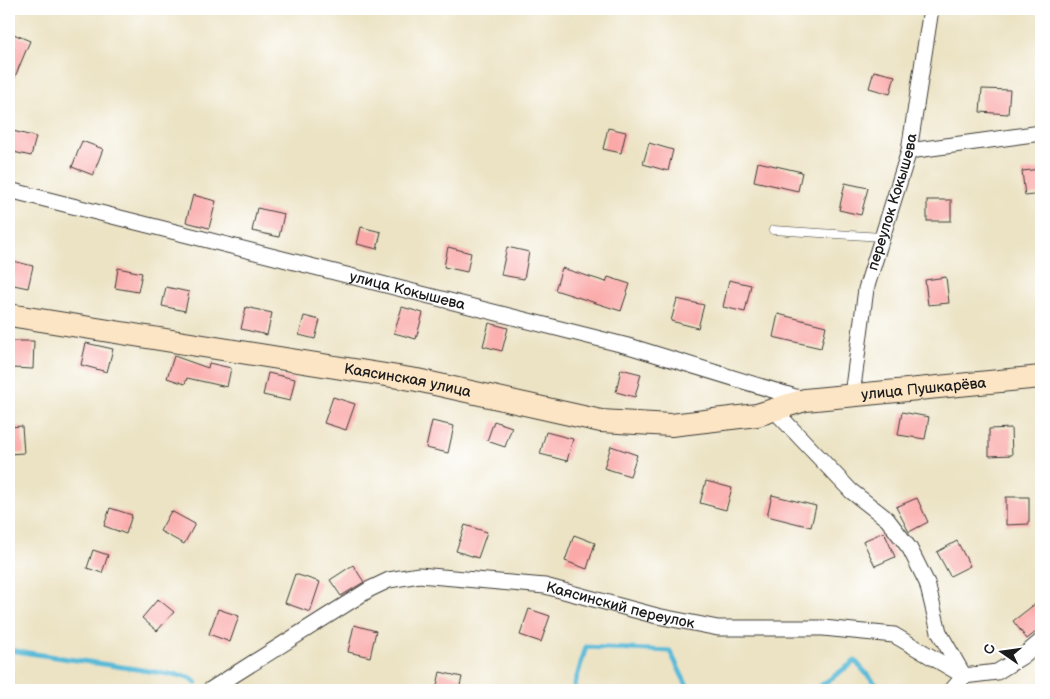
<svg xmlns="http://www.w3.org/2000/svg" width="1050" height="699" font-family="'Balsamiq Sans',sans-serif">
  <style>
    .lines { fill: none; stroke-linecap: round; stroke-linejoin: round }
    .stream { stroke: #59bad8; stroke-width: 5 }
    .building { fill: #faa9a8 }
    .lane-casing { stroke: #3b3a35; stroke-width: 9 }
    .street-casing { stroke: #3b3a35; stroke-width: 17 }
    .secondary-casing { stroke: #3b3a35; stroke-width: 24 }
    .lane { stroke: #fff; stroke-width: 8 }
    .street { stroke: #fff; stroke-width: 15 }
    .secondary { stroke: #fce5c4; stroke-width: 22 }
    .labels { text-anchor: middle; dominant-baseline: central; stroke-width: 4.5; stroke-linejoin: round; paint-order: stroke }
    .street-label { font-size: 15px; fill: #1c1c1c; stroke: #fff }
  </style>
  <rect width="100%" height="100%" fill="#fff"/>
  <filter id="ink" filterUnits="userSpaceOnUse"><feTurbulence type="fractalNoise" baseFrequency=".02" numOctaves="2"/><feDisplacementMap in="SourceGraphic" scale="10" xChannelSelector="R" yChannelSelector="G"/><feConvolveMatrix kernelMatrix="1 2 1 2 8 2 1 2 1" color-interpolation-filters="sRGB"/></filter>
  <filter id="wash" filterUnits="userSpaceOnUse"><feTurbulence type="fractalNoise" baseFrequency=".0096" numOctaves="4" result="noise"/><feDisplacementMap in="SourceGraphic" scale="20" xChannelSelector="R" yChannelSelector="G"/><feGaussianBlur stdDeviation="1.12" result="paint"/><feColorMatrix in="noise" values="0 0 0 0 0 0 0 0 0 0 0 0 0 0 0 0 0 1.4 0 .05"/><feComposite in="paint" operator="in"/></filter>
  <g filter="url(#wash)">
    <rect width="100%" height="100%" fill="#ece3c4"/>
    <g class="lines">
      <!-- stream -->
      <g class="stream">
        <polyline points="9,650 189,677 196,683"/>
        <polyline points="573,690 586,647 670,651 689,690"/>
        <polyline points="815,690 855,661 881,690"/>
      </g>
    </g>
    <g id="blocks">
      <!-- building -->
      <g class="building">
        <polygon points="9,32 30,41 9,91"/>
        <polygon points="874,71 895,76 890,94 869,88"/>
        <polygon points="982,89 1010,90 1008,114 980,112"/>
        <polygon points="608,128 626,132 621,153 603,149"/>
        <polygon points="13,131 36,137 31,156 9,151"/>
        <polygon points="82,141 103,149 93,175 72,167"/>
        <polygon points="649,143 673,150 668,171 643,164"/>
        <polygon points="758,162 802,172 798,191 754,181"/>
        <polygon points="1041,169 1041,194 1025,196 1022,171"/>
        <polygon points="845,183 868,188 861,215 839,210"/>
        <polygon points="193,195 216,201 209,228 186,222"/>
        <rect x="927" y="200" width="24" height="21"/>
        <polygon points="257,208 284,214 279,237 252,231"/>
        <polygon points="361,227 381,232 377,249 357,244"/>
        <polygon points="448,247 471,253 467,272 444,267"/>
        <polygon points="507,247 529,252 524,279 501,275"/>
        <polygon points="9,260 33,266 28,288 9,284"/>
        <polygon points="118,268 142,273 138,292 115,288"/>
        <polygon points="562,268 606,282 608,277 630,284 621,311 555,290"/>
        <polygon points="946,277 949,303 928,305 925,280"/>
        <polygon points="729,280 751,285 745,312 723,307"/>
        <polygon points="166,287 189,292 185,311 162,306"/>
        <polygon points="677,299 704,305 698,328 671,321"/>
        <polygon points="246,307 272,313 267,335 241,329"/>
        <polygon points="402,307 423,313 416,339 394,333"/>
        <polygon points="778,314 826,326 821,348 773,337"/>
        <polygon points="304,316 320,320 315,339 299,335"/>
        <polygon points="489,323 508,328 502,351 483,346"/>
        <polygon points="11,341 34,341 33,369 11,368"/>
        <polygon points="86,343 113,349 107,372 81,365"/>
        <polygon points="174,356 208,368 209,363 231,368 227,387 187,378 185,384 167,378"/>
        <polygon points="621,369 641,374 635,397 616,392"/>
        <polygon points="268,373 295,379 290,401 263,395"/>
        <polygon points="333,397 355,404 346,430 324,423"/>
        <polygon points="902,412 929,417 925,439 898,435"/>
        <polygon points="432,421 454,426 448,453 426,448"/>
        <polygon points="494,421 512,427 505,447 487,441"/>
        <polygon points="22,426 24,453 9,454 9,427"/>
        <polygon points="1011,428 1012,455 989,456 989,429"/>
        <polygon points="546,432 573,439 567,461 540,454"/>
        <polygon points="611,446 637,455 630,476 604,468"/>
        <polygon points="706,481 732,488 726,510 700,503"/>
        <polygon points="772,495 816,506 811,527 767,516"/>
        <polygon points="1006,497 1029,497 1029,524 1006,525"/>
        <polygon points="917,498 928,522 909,532 896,507"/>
        <polygon points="110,508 132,515 126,534 104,526"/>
        <polygon points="171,511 195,524 184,544 160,531"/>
        <polygon points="465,525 487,532 478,558 456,551"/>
        <polygon points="884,532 895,557 875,566 863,541"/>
        <polygon points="574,535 595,543 587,569 565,561"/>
        <polygon points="957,541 970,566 950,576 937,552"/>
        <polygon points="93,550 108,555 102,573 87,568"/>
        <polygon points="353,565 364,582 341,596 330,580"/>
        <polygon points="295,574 320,582 310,612 285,603"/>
        <polygon points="158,599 174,612 157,631 142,618"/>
        <polygon points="1035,604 1041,612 1041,628 1027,639 1013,621"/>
        <polygon points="218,609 239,616 230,642 209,634"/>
        <polygon points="529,609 550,616 541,642 520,635"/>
        <polygon points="354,625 376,631 370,657 348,652"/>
        <polygon points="440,672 462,677 459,690 436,690"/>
      </g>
    </g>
  </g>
  <g filter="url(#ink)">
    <use href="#blocks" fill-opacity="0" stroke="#3b3a35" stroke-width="1"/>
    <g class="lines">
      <!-- lane casing -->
      <g class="lane-casing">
        <polyline id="lane" points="773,230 882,237"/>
      </g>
      <!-- street casing -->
      <g class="street-casing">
        <g id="street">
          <polyline points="909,151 1041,133"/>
          <path id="s1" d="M9 190 632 347 805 400"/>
          <path id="s2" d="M852 395 866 289 909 151 931 9"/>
          <polyline points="774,410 851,491 887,519 910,549 927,583 939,632 964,676 952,690"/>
          <path id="s3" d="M210 690 370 589 389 580 419 575 545 586 657 616 718 628H823L894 635 964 676 997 672 1023 656 1041 641"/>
        </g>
      </g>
      <!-- secondary casing -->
      <g class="secondary-casing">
        <g id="secondary">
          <path id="s4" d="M9 315 417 380 601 421 671 425 757 415 805 400 1041 377"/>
        </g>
      </g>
      <!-- lane -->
      <use href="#lane" class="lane"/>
      <!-- street -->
      <use href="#street" class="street"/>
      <!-- secondary -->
      <use href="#secondary" class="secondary"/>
    </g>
  </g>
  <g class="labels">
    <!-- street labels -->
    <g class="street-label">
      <text stroke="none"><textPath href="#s2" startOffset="198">переулок Кокышева</textPath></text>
      <text stroke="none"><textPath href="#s1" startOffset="411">улица Кокышева</textPath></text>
      <text stroke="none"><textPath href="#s4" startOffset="404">Каясинская улица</textPath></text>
      <text stroke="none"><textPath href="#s4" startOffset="928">улица Пушкарёва</textPath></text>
      <text stroke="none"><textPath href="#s3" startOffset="445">Каясинский переулок</textPath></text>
    </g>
  </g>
  <!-- margin -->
  <rect width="1050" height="699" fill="none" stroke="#fff" stroke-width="30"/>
  <!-- north arrow -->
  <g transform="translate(1002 652) rotate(283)" stroke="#ffffff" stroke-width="4" paint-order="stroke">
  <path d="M0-4L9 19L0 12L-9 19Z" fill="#1c1c1c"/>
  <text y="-8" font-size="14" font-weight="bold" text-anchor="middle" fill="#1c1c1c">С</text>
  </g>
</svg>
